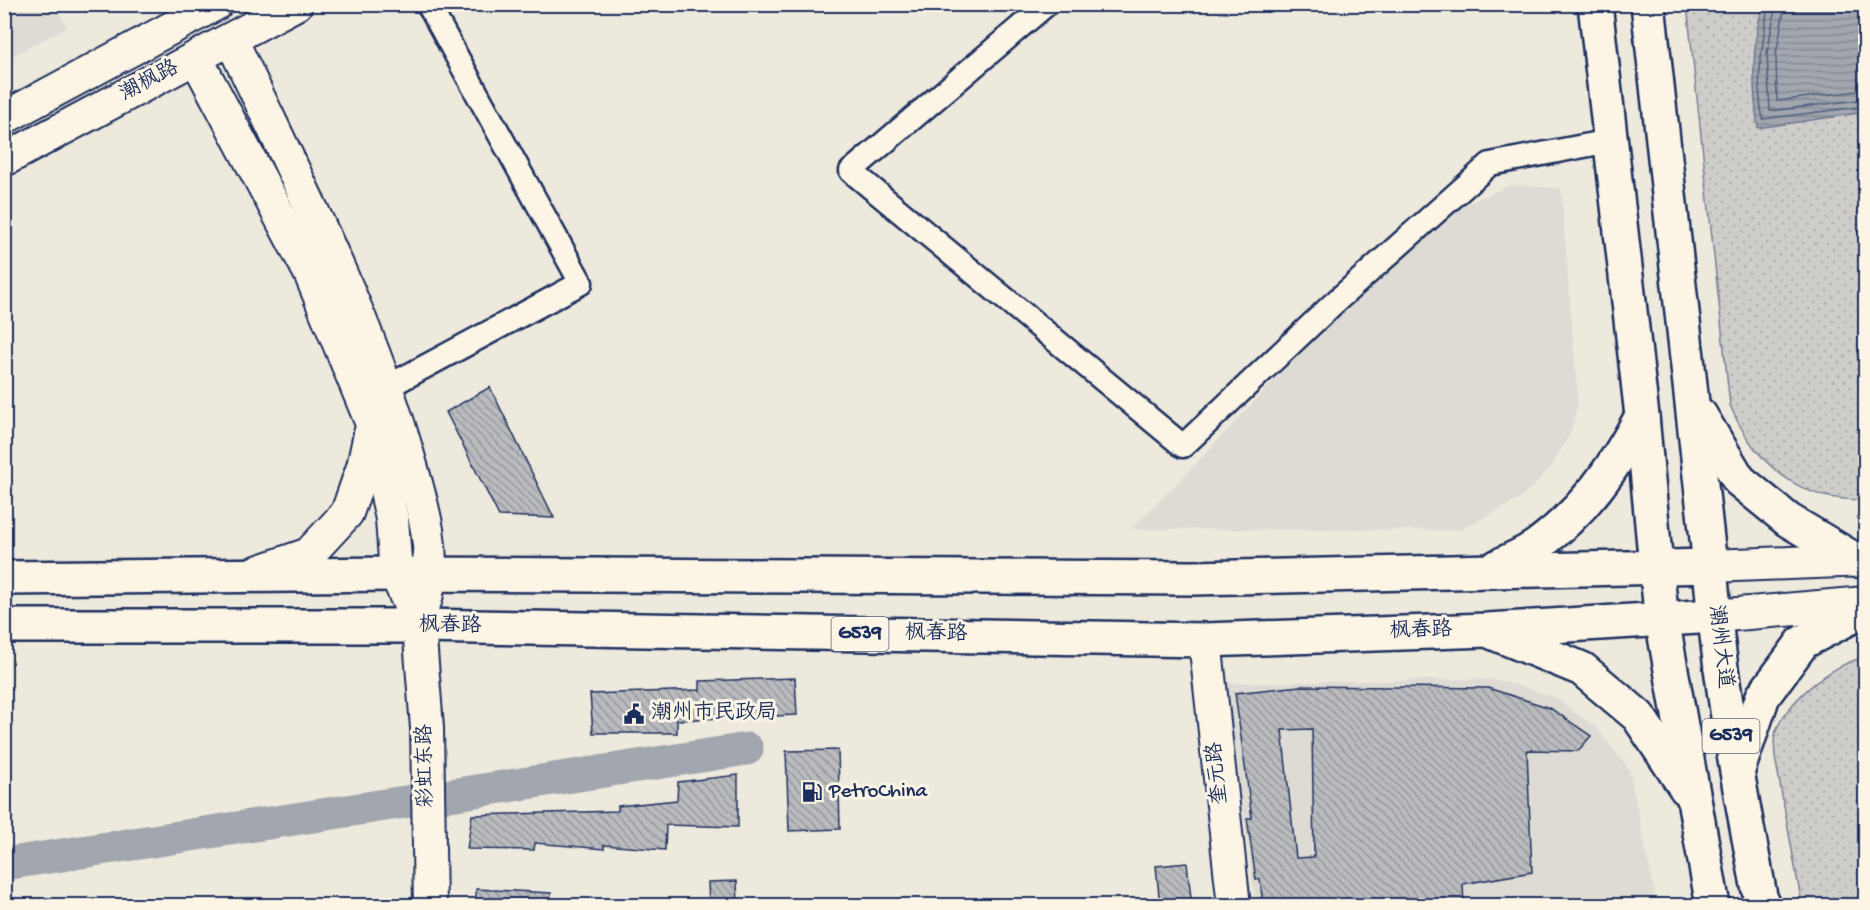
<svg xmlns="http://www.w3.org/2000/svg" width="1870" height="910" font-family="'Gochi Hand','LXGW WenKai TC',sans-serif">
  <style>
    .built { fill: #dedbd4 }
    .park { fill: url(#park-dots); stroke: #757e94; stroke-width: 1.5 }
    .water { fill: url(#water-rules); stroke: #6c778f; stroke-width: 1.5 }
    .lines { fill: none; stroke-linecap: round; stroke-linejoin: round }
    .shore { stroke: #515f7e; stroke-width: 1.5 }
    .river { stroke: #a2a7af; stroke-width: 33 }
    .building { fill: url(#building-back-hatch); stroke: #1b2f5e; stroke-width: 1.5; fill-rule: evenodd }
    .street-casing { stroke: #1b2f5e; stroke-width: 27 }
    .secondary-casing { stroke: #1b2f5e; stroke-width: 36 }
    .primary-casing { stroke: #1b2f5e; stroke-width: 38 }
    .highway-casing { stroke: #1b2f5e; stroke-width: 38 }
    .street { stroke: #fcf5e5; stroke-width: 22 }
    .secondary { stroke: #fcf5e5; stroke-width: 32 }
    .primary { stroke: #fcf5e5; stroke-width: 33 }
    .highway { stroke: #fcf5e5; stroke-width: 33 }
    .labels { text-anchor: middle; dominant-baseline: central; stroke-width: 6; stroke-linejoin: round; paint-order: stroke }
    .shield { fill: #fcf5e5; stroke: #5e6a86; stroke-width: 1.5 }
    .shield-label { font-size: 20px; font-weight: bold; fill: #1b2f5e }
    .street-label { font-size: 21px; fill: #1b2f5e; stroke: #fcf5e5 }
    .poi-label { font-size: 21px; fill: #1b2f5e; stroke: #fcf5e5; text-anchor: start }
  </style>
  <defs>
    <pattern id="park-dots" width="8" height="8" patternUnits="userSpaceOnUse" patternTransform="scale(1.5)"><rect width="8" height="8" fill="#cfcdca"/><path d="M2 2h.1M6 6h.1" fill="none" stroke="#b1b0b0" stroke-width="1.8" stroke-linecap="round"/></pattern>
    <pattern id="water-rules" width="6" height="5" patternUnits="userSpaceOnUse" patternTransform="scale(1.5)"><rect width="6" height="5" fill="#a2a7af"/><path d="M0 2.5h6" fill="none" stroke="#838892"/></pattern>
    <pattern id="building-back-hatch" width="6" height="6" patternUnits="userSpaceOnUse" patternTransform="scale(1.5)"><rect width="6" height="6" fill="#babbbe"/><path d="M-1 5l2 2M0 0l6 6M5-1l2 2" fill="none" stroke="#96989e"/></pattern>
  </defs>
  <rect width="100%" height="100%" fill="#eee9dd"/>
  <filter id="ink" filterUnits="userSpaceOnUse"><feTurbulence type="fractalNoise" baseFrequency=".0167" numOctaves="2"/><feDisplacementMap in="SourceGraphic" scale="12" xChannelSelector="R" yChannelSelector="G"/><feConvolveMatrix kernelMatrix="1 2 1 2 8 2 1 2 1" color-interpolation-filters="sRGB"/></filter>
  <g filter="url(#ink)">
    <!-- built -->
    <g class="built">
      <polygon points="5,4 55,5 67,27 5,60"/>
      <polygon points="1510,185 1561,188 1578,402 1571,432 1552,466 1522,498 1460,530 1131,529 1187,473 1338,312 1461,207"/>
      <polygon points="1491,679 1521,686 1556,698 1596,727 1629,769 1657,905 1256,905 1224,683"/>
    </g>
    <!-- park -->
    <g class="park">
      <path d="M1687 5H1865V501C1852 499 1837 499 1824 496 1778 483 1747 447 1730 405Z"/>
      <path d="M1865 658V905H1802L1775 757C1775 750 1773 741 1775 734 1783 704 1835 661 1865 658Z"/>
    </g>
    <!-- water -->
    <path class="water" d="M1763 5H1865V112L1758 128C1752 86 1751 45 1763 5Z"/>
    <g class="lines">
      <!-- shore -->
      <g class="shore">
        <path d="M1768 4C1764 43 1754 80 1763 119L1866 106"/>
        <polyline points="1776,4 1767,54 1770,111 1866,99"/>
        <polyline points="1785,4 1776,55 1777,101 1866,90"/>
      </g>
      <!-- river -->
      <polyline class="river" points="4,864 747,749"/>
    </g>
    <!-- building -->
    <g class="building">
      <polygon points="490,387 554,518 499,516 446,412"/>
      <polygon points="795,678 797,715 677,720 677,733 593,733 590,694 700,690 700,681"/>
      <path d="M1300 686 1488 688 1550 708 1591 736 1578 751 1527 750 1532 872 1463 884 1464 906 1303 901 1304 906H1263L1260 879 1256 880 1247 818H1252L1235 693ZM1312 729 1314 857 1296 858 1282 730Z"/>
      <polygon points="838,750 840,829 789,831 786,751"/>
      <polygon points="738,775 738,827 666,825 665,850 604,845 604,849 535,843 534,850 467,849 472,815 618,811 618,806 677,800 678,782"/>
      <polygon points="1187,863 1192,906 1160,906 1156,866"/>
      <polygon points="737,881 738,906 709,906 708,882"/>
      <polygon points="476,889 551,893 550,906 476,906"/>
    </g>
    <g class="lines">
      <!-- street casing -->
      <g class="street-casing">
        <g id="street">
          <polyline points="1047,4 851,171 1183,446 1333,304 1490,164 1610,141"/>
          <polyline points="387,387 581,283 428,4"/>
        </g>
      </g>
      <!-- secondary casing -->
      <g class="secondary-casing">
        <g id="secondary">
          <path d="M231 39C296 178 368 314 410 462 423 507 437 552 426 599"/>
          <polyline points="196,58 310,273 372,424 392,519 396,574 419,626 427,728 430,906"/>
          <polyline points="4,118 216,4"/>
          <polyline points="4,160 296,4"/>
          <polyline points="1710,566 1866,560"/>
          <polyline points="254,573 309,554 347,513 363,467 370,434"/>
          <polyline points="1714,616 1866,603"/>
          <polyline points="1205,640 1234,906"/>
        </g>
      </g>
      <!-- primary casing -->
      <g class="primary-casing">
        <g id="primary">
          <polyline points="1595,4 1642,416 1656,567"/>
          <polyline points="1648,4 1710,566"/>
          <polyline points="1700,415 1739,480 1788,520 1855,560"/>
        </g>
      </g>
      <!-- highway casing -->
      <g class="highway-casing">
        <g id="highway">
          <path d="M1497 567C1510 560 1526 554 1538 545 1586 509 1614 468 1642 416"/>
          <polyline points="1656,567 1662,619 1713,906"/>
          <path d="M4 578 396 574 1194 578 1710 566C1719 680 1740 793 1762 906"/>
          <polyline points="4,626 419,626 1205,640 1487,630 1714,616"/>
          <polyline points="1494,633 1582,669 1638,716 1686,788"/>
          <polyline points="1739,767 1763,696 1803,642 1866,609"/>
        </g>
      </g>
      <!-- street -->
      <use href="#street" class="street"/>
      <!-- secondary -->
      <use href="#secondary" class="secondary"/>
      <!-- primary -->
      <use href="#primary" class="primary"/>
      <!-- highway -->
      <use href="#highway" class="highway"/>
    </g>
  </g>
  <!-- icons -->
  <defs>
    <g id="civic-bare" transform="scale(1.62)"><path d="M-.6-6.5H3V-4.5H.6V-3L4-1V1h2V6H-6V1h2V-1L-.6-3ZM-1.2 2.5V6h2.4V2.5Z" fill="#1b2f5e" stroke="#fcf5e5" stroke-width="2.5" paint-order="stroke"/></g>
    <g id="fuel-bare" transform="scale(1.62)"><path d="M-5.5-6h7V0h2V4h1.3V-2.5L3-4.5l.8-.8L6-3V5H2.5V1h-1V6h-7ZM-4.2-4.7v3.2H.2V-4.7Z" fill="#1b2f5e" stroke="#fcf5e5" stroke-width="2.5" paint-order="stroke"/></g>
  </defs>
  <g fill-rule="evenodd">
    <use href="#civic-bare" x="634" y="714"/>
    <use href="#fuel-bare" x="812" y="792"/>
  </g>
  <g class="labels">
    <!-- shield labels -->
    <g class="shield">
      <rect x="831.5" y="617" width="57" height="34" rx="4.5"/>
      <rect x="1702.5" y="719" width="57" height="34" rx="4.5"/>
    </g>
    <g class="shield-label">
      <text x="860" y="634">G539</text>
      <text x="1731" y="736">G539</text>
    </g>
    <!-- street labels -->
    <g class="street-label">
      <text transform="translate(150 82) rotate(-28)">潮枫路</text>
      <text transform="translate(450 627) rotate(1)">枫春路</text>
      <text transform="translate(1421 632) rotate(-2)">枫春路</text>
      <text transform="translate(936 635) rotate(1)">枫春路</text>
      <text transform="translate(1719 647) rotate(83)">潮州大道</text>
      <text transform="translate(427 766) rotate(-91)">彩虹东路</text>
      <text transform="translate(1219 773) rotate(-96)">奎元路</text>
    </g>
    <!-- poi labels -->
    <g class="poi-label">
      <text x="651" y="714">潮州市民政局</text>
      <text x="829" y="792">PetroChina</text>
    </g>
  </g>
  <!-- margin -->
  <rect width="1870" height="910" fill="none" stroke="#fcf5e5" stroke-width="24"/>
  <rect x="12" y="12" width="1846" height="886" fill="none" stroke="#1b2f5e" stroke-width="2" filter="url(#ink)"/>
</svg>
